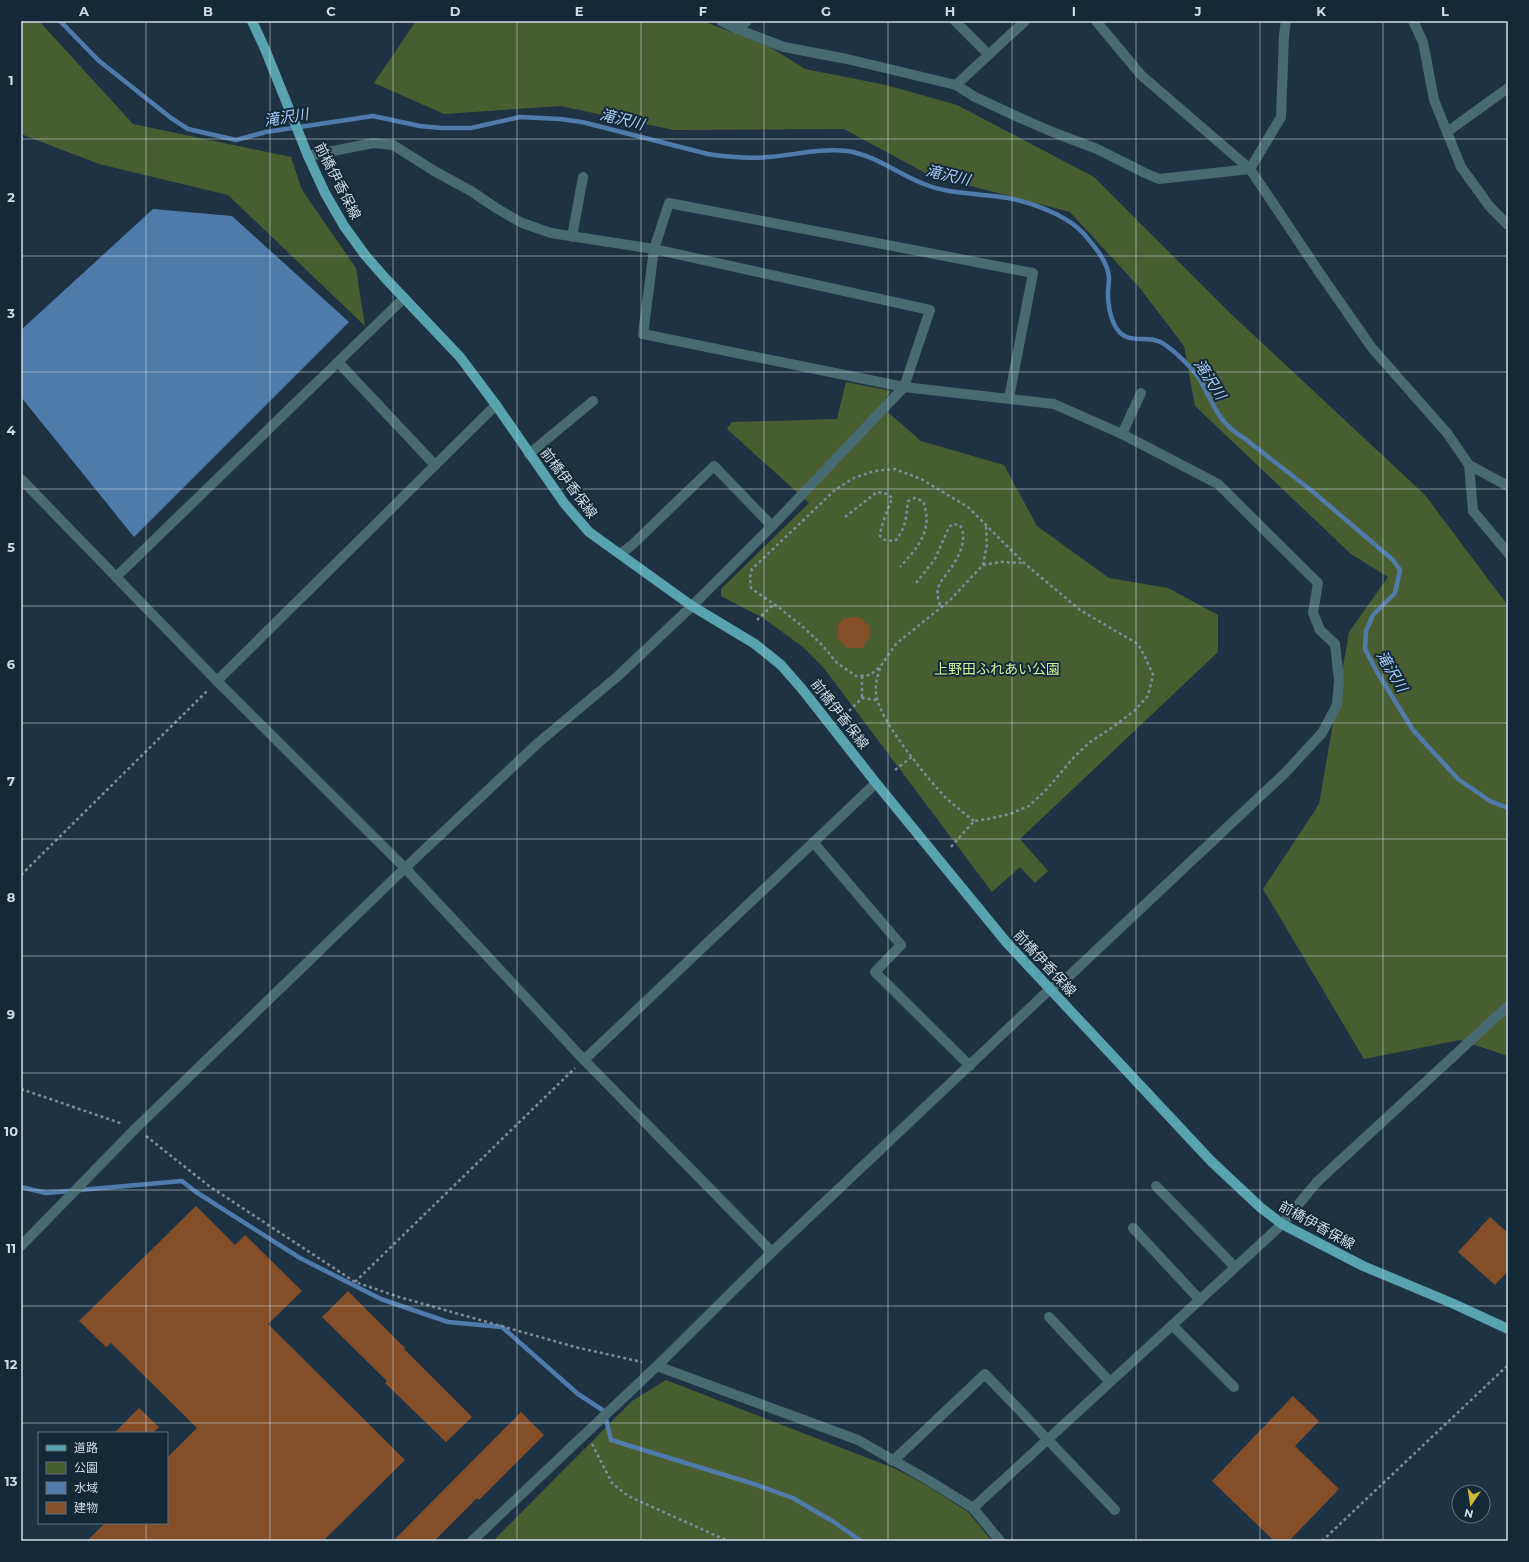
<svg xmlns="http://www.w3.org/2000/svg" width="1529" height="1562" font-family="Montserrat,'Noto Sans JP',sans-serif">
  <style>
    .green { fill: #495e30 }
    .water { fill: #4f7aaa }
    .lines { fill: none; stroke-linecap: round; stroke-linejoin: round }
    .stream { stroke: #4f7aaa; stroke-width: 4.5 }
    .building { fill: #844f28 }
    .path { stroke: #7d8e9b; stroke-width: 2.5; stroke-dasharray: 3 3; stroke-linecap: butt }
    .minor { stroke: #486a71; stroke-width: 10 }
    .major { stroke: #59a2b0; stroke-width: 10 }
    .grid { fill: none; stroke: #cfdce6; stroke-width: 1; stroke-opacity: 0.55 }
    .labels { text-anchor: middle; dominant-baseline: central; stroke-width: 4; stroke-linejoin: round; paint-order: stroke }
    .street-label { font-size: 14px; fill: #cfdce6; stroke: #132938 }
    .park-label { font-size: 14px; fill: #caf39c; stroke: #132938 }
    .water-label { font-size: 15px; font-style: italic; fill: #a9cdf8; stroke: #132938 }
    .neatline { fill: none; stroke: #cfdce6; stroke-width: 1.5 }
    .grid-label { font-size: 13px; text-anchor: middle; font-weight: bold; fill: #cfdce6 }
  </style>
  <rect width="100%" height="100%" fill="#1d3343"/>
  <!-- green -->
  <g class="green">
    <polygon points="21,21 39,21 133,124 291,157 302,190 356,268 365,326 228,195 99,164 21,134"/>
    <polygon points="416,21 703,21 770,47 805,69 886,85 957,105 1094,177 1230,313 1425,495 1506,603 1508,604 1508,1056 1460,1040 1364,1059 1263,889 1319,804 1349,632 1388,577 1351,554 1195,406 1184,346 1139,287 1070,212 929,175 844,129 674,130 560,106 444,114 374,83"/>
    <polygon points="846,382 891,391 880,407 890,414 921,441 1004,465 1037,526 1109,578 1168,588 1218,615 1218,652 1020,839 1048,871 1035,883 1020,867 992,892 823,667 803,647 763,618 721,596 721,589 809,503 727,429 732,422 837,419"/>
    <polygon points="666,1380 896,1469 926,1485 968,1512 992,1541 493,1541 632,1401"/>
  </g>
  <!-- water -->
  <polygon class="water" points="153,209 232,216 349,322 134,537 21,397 21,330"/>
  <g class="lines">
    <!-- stream -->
    <g class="stream">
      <path d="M60 21 98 60 171 118 188 129 236 140 266 132 373 116 420 126 442 128H471L520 117 560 119 582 122 708 154C728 157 749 159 769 157 795 155 820 148 847 151 875 155 898 174 924 184 951 195 980 193 1008 198 1025 201 1041 207 1056 214 1066 219 1076 225 1084 234 1094 246 1107 260 1109 277 1109 282 1108 288 1108 294 1108 303 1110 315 1114 324 1126 349 1147 332 1164 344 1177 353 1189 365 1198 377 1214 402 1216 422 1244 438L1312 491 1393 560 1400 570 1395 593 1373 615 1366 631 1365 649 1377 672 1413 730 1458 779 1490 801 1508 808"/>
      <polyline points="21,1187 46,1193 182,1181 196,1192 300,1258 381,1299 448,1322 502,1327 578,1394 604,1411 611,1440 754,1484 793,1498 834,1522 861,1541"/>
    </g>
  </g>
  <!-- building -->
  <g class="building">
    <polygon points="859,617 869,626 869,637 862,648 847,648 838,639 838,626 844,618"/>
    <polygon points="196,1206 235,1245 245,1235 302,1291 268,1324 405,1460 323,1541 87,1541 105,1523 167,1523 167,1458 197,1428 111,1343 106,1347 79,1321"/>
    <polygon points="1490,1217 1508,1233 1508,1271 1495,1285 1458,1252"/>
    <polygon points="348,1291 405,1348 404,1349 472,1417 446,1442 385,1383 387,1381 322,1317"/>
    <polygon points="1293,1396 1319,1421 1295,1446 1339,1489 1289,1541 1274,1541 1212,1481"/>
    <polygon points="139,1408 159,1427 153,1433 114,1433"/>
    <polygon points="521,1412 544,1435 479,1500 477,1498 434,1541 393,1541"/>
  </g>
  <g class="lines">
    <!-- path -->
    <g class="path">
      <path d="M845 517 877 492 888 494 892 498C888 510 881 524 880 536L885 540 895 541C906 528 906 518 908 501L915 498 923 501C934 530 918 547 900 567"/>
      <polyline points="983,565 1001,562 1024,563"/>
      <path d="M916 583 935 559 949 527 953 524 960 525C968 538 959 557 951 568 947 574 941 580 939 586 936 593 938 600 941 607"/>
      <polyline points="757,620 774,604"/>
      <path d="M880 668C877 679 874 687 877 698 881 722 928 779 946 798 955 806 965 814 974 821"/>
      <polyline points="862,676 862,698"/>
      <polyline points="849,711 862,698 877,700"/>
      <polyline points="895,770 913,756"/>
      <polyline points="951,847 974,821 988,819 1010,814 1029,806 1047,789 1075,756 1090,742 1113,727 1134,711 1148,696 1153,675 1146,659 1138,644 1080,610 1024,563 968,507 921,479 895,469 874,471 854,478 836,489 752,569 750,577 751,588 782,610 802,626 822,645 837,663 856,676 870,675 880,667 896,644 950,600 983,565 987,545 986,526"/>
      <polyline points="21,875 208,690"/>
      <polyline points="21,1089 123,1124"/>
      <polyline points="146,1136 209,1186 355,1282 399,1297 575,1347 642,1362"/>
      <polyline points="355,1282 575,1068"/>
      <polyline points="592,1444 612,1483 628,1496 728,1541"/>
      <polyline points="1322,1541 1508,1365"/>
    </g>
    <!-- minor -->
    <g class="minor">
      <polyline points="721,21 737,29 784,47 847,59 956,85 975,97 1020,118 1055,133 1097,149 1145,173 1159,179 1250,169"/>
      <polyline points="955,21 988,54"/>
      <polyline points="1096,21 1141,75 1250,169 1319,272 1372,348 1447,433 1469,465 1508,486"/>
      <polyline points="1413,21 1423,42 1434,100 1461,167 1490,207 1508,225"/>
      <polyline points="737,29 747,21"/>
      <polyline points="956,85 1025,21"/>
      <polyline points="1447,132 1508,88"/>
      <polyline points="1250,169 1281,117 1284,35 1286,21"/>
      <polyline points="572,237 583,177"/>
      <polyline points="338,362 435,465"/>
      <polyline points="1122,434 1141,393"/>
      <polyline points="529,454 593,401"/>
      <polyline points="1469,465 1473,511 1508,553"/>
      <polyline points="21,479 217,681 405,868 584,1060 772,1252"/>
      <polyline points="620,554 632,545 714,466 772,526"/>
      <polyline points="116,577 404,298"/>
      <polyline points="217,681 496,405"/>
      <polyline points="813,842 901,945 875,972 970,1066"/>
      <polyline points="584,1060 876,783"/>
      <polyline points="1156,1186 1235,1267"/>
      <polyline points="1133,1228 1200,1300"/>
      <polyline points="21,1246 136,1128 405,868 538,743 618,676 692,606 772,526 904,387 930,310 654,249 551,233 522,223 496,208 471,191 436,172 393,145 373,143 308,156"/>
      <polyline points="1049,1317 1110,1382"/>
      <polyline points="1172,1325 1234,1387"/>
      <polyline points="657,1366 858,1440 928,1480 973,1508 1000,1541"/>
      <polyline points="893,1461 985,1374 1115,1510"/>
      <polyline points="973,1508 1265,1240 1282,1224 1317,1182 1508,1006"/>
      <polyline points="472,1541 657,1366 772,1252 1050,989 1068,977 1285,773 1322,733 1337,705 1339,680 1335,644 1320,630 1313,613 1318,583 1218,484 1122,434 1054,404 904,387 643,334 654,249 669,203 1033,273 1009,398"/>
    </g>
    <!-- major -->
    <polyline class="major" points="252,21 265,49 308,156 325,193 344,226 365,255 386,279 460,357 496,405 564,503 589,532 692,606 755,644 781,665 802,689 876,783 1007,943 1211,1161 1260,1207 1282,1224 1363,1266 1454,1304 1508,1329"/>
  </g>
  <!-- grid -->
  <path class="grid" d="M146 21V1433M270 21V1541M393 21V1541M517 21V1541M641 21V1541M764 21V1541M888 21V1541M1012 21V1541M1136 21V1541M1260 21V1541M1383 21V1541M21 139H1508M21 256H1508M21 372H1508M21 489H1508M21 606H1508M21 723H1508M21 839H1508M21 956H1508M21 1073H1508M21 1190H1508M21 1306H1508M21 1423H1508M146 1523V1541"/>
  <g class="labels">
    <!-- street labels -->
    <g class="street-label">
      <text transform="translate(338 181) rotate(63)">前橋伊香保線</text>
      <text transform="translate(569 483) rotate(53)">前橋伊香保線</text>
      <text transform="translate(840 714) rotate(52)">前橋伊香保線</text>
      <text transform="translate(1045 963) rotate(47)">前橋伊香保線</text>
      <text transform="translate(1317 1225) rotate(29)">前橋伊香保線</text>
    </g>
    <!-- park labels -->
    <g class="park-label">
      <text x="997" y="669">上野田ふれあい公園</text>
    </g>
    <!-- water labels -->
    <g class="water-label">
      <text transform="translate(286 117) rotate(-9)">滝沢川</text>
      <text transform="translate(622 119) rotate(14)">滝沢川</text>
      <text transform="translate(948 175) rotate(13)">滝沢川</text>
      <text transform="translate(1210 379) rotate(57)">滝沢川</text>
      <text transform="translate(1392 671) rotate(59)">滝沢川</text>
    </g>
  </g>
  <!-- border -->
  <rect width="1529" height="1562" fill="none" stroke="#132938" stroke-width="44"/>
  <!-- legend -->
  <rect x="38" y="1432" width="130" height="92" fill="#132938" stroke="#5e717e"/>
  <rect x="46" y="1445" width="20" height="6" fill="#59a2b0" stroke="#5e717e"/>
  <text x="74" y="1452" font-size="12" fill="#cfdce6">道路</text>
  <rect x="46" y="1462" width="20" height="12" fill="#495e30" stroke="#5e717e"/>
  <text x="74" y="1472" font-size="12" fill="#cfdce6">公園</text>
  <rect x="46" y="1482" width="20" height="12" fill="#4f7aaa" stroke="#5e717e"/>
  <text x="74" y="1492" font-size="12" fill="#cfdce6">水域</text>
  <rect x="46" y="1502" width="20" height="12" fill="#844f28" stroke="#5e717e"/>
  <text x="74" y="1512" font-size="12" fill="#cfdce6">建物</text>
  <!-- north arrow -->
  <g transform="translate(1471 1504) rotate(193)"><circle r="19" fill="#132938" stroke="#5e717e"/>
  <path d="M0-3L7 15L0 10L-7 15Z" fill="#cdb938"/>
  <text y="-6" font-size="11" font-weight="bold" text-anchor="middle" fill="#cfdce6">N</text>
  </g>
  <rect x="22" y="22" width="1485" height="1518" class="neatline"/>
  <g class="grid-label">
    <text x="84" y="16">A</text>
    <text x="208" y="16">B</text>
    <text x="331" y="16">C</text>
    <text x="455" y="16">D</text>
    <text x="579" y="16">E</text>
    <text x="703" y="16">F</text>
    <text x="826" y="16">G</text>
    <text x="950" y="16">H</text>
    <text x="1074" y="16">I</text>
    <text x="1198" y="16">J</text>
    <text x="1321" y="16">K</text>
    <text x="1445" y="16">L</text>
    <text x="11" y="85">1</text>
    <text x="11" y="202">2</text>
    <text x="11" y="318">3</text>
    <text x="11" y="435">4</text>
    <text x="11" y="552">5</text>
    <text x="11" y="669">6</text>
    <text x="11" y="786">7</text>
    <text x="11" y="902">8</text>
    <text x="11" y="1019">9</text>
    <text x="11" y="1136">10</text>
    <text x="11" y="1253">11</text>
    <text x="11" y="1369">12</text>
    <text x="11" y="1486">13</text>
  </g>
</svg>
